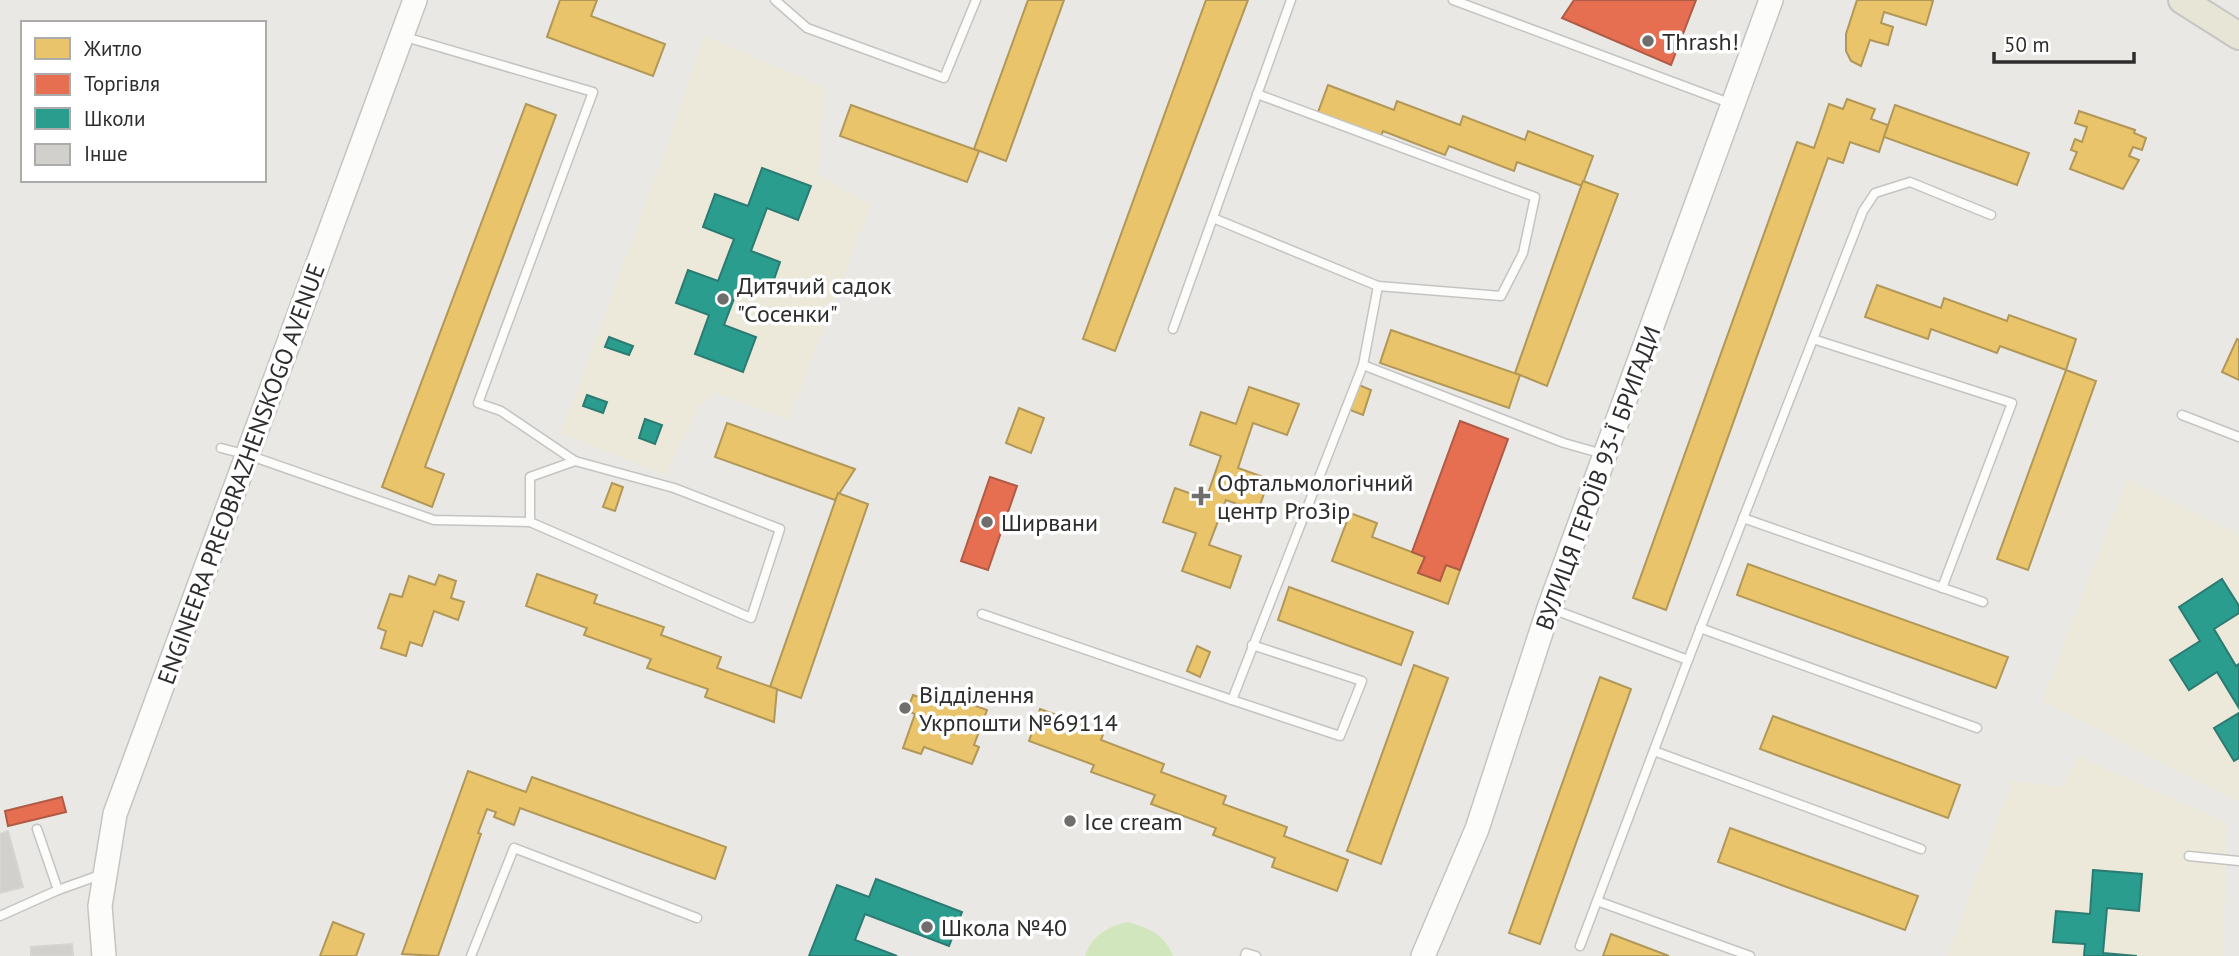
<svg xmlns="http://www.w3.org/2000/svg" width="2239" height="956" font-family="'PT Sans',sans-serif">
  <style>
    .education { fill: #ece8da }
    .pitch { fill: #d2e6be }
    .homes { fill: #e9c46a; stroke: #b19758; stroke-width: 2 }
    .shops { fill: #e76f51; stroke: #af5b46; stroke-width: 2 }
    .schools { fill: #2a9d8f; stroke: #2b7b72; stroke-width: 2 }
    .building { fill: #d2d0cd; stroke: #d5d4d0; stroke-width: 2 }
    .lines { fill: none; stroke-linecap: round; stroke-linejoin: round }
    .lane-casing { stroke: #c4c4c3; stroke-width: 11 }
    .secondary-casing { stroke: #c4c4c3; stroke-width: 26 }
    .primary-casing { stroke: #c6c5c3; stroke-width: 30 }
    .lane { stroke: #fcfcfb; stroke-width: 8 }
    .secondary { stroke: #fcfcfb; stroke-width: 23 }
    .primary { stroke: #e6e5d6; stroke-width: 26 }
    .poi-dot { fill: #6f6e6d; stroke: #fff; stroke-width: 2.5 }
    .labels { text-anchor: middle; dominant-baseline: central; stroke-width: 7; stroke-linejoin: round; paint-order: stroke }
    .poi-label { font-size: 24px; fill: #2d2d2d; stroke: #fff; text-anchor: start }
    .street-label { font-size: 24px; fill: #2d2d2d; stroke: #fff }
  </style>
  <rect width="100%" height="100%" fill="#eae8e4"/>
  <!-- education -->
  <g class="education">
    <polygon points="703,35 825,88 818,175 871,205 789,419 714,393 700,406 665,475 561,433 675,123"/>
    <polygon points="2127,479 2239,535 2239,802 2042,701"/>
    <polygon points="2078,756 2227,823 2223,956 1947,956 2012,781 2062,787"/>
  </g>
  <!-- pitch -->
  <path class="pitch" d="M1127 922C1148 927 1165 935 1173 956H1085C1092 936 1106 927 1127 922Z"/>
  <!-- homes -->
  <g class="homes">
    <polygon points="560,0 597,0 591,16 665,44 653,76 547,37"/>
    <polygon points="1028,0 1064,0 1006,161 974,149"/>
    <polygon points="1206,0 1248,0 1115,351 1083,339"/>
    <polygon points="1857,0 1930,0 1933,1 1926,25 1884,12 1881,23 1893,27 1888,45 1870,40 1861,66 1851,61 1846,51 1846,34"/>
    <polygon points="1328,85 1394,110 1397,101 1460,125 1463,116 1525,140 1528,131 1593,156 1582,186 1517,162 1514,171 1449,146 1445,155 1383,131 1380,139 1317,115"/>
    <polygon points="1847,99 1875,109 1871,119 1888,125 1879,152 1850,142 1843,163 1828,158 1666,610 1633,598 1797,142 1814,148 1829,104 1843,109"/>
    <polygon points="526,104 556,115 425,467 444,474 432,507 382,487"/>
    <polygon points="851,105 979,151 967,182 840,136"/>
    <polygon points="1895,105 2029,153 2017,185 1884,137"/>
    <polygon points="2079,111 2135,130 2134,133 2146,138 2142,150 2133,147 2129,156 2139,160 2123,189 2070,169 2077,152 2071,150 2075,139 2082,142 2087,127 2075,123"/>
    <polygon points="1583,181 1618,194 1547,386 1515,373"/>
    <polygon points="1877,285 1941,308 1944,298 2007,321 2009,315 2076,339 2066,370 2000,346 1997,353 1931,329 1928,339 1865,317"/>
    <polygon points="1391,330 1520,375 1509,408 1380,363"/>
    <polygon points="2237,339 2239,340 2239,380 2222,372"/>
    <polygon points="2066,370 2096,381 2028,570 1997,559"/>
    <polygon points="1359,385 1371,390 1363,415 1350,410"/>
    <polygon points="1249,387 1299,404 1287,435 1253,423 1238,468 1269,479 1258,511 1226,500 1209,545 1241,556 1230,588 1182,571 1196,533 1163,522 1175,488 1206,499 1221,456 1190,445 1201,412 1236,424"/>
    <polygon points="1019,408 1044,418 1031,453 1006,443"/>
    <polygon points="727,423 855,469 835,500 715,457"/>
    <polygon points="612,483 623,487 615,511 603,507"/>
    <polygon points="838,493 868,504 801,698 770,687"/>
    <polygon points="1350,513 1377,523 1372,537 1425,557 1418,573 1440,581 1446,565 1460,570 1448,604 1332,561"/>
    <polygon points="1748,564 2008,657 1996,688 1737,595"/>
    <polygon points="537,574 597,595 594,603 664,627 661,635 721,657 717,668 777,689 774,722 705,697 708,689 647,668 651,659 584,635 587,628 526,606"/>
    <polygon points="439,575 456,581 451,598 464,602 458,620 434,611 422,646 410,642 406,656 381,648 386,631 378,628 390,594 402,597 409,576 435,585"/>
    <polygon points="1289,587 1413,632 1401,665 1278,620"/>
    <polygon points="1197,646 1210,652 1200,677 1187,671"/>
    <polygon points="1414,665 1448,678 1381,864 1347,851"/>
    <polygon points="1600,677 1631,689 1540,944 1509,933"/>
    <polygon points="913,695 944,706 946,701 966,708 968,703 987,710 974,745 979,747 972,764 924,747 921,754 903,748 915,714 907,711"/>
    <polygon points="1040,709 1104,732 1101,740 1164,764 1161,772 1226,796 1223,804 1287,827 1284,836 1348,860 1337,891 1272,867 1275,858 1213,835 1216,828 1151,804 1155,795 1091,772 1094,765 1029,741"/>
    <polygon points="1773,716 1960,785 1948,818 1760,749"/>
    <polygon points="468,771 526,792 532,777 726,847 715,879 520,808 514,825 494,817 496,812 487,809 478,833 481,834 438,956 402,954"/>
    <polygon points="1730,828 1918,896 1905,930 1718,862"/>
    <polygon points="333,922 364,934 356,956 320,956"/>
    <polygon points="1611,934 1669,956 1603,956"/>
  </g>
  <!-- shops -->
  <g class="shops">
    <polygon points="1574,0 1696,0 1671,65 1562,18"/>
    <polygon points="1460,421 1508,439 1460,570 1446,565 1440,581 1418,573 1425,557 1412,552"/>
    <polygon points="990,477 1017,486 988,570 961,561"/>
    <polygon points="62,797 66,812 8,826 5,811"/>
  </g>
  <!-- schools -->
  <g class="schools">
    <polygon points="762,168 811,186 798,220 767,208 751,251 780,262 769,294 740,283 724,325 756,337 743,372 695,354 709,315 676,303 688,270 718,281 734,239 703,227 715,194 748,206"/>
    <polygon points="609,337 633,346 629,355 605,347"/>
    <polygon points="587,395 607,402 603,413 583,406"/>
    <polygon points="645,419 662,425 655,444 639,438"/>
    <polygon points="2222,579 2239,606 2239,613 2214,629 2236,666 2239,664 2239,708 2217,672 2189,690 2170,660 2200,641 2179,607"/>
    <polygon points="2239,713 2239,758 2234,761 2214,728"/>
    <polygon points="2093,870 2142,874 2139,911 2107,908 2103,953 2137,956 2084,956 2085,944 2053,942 2056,911 2090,914"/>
    <polygon points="876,879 962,912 949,946 865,914 855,940 897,956 809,956 837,885 869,897"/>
  </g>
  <!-- building -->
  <g class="building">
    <polygon points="8,831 23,887 0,893 0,834"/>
    <polygon points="72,944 73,956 31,956 31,947"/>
  </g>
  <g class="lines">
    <!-- lane casing -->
    <g class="lane-casing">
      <g id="lane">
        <polyline points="775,0 807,28 944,78 976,0"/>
        <polyline points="1453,0 1732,104"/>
        <polyline points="1213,218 1378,286 1501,296 1523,253 1535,197 1257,94"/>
        <polyline points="1173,329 1291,0"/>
        <polyline points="1813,339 2012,403 1942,588"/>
        <polyline points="1363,365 1564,443 1603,454"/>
        <polyline points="2182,415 2239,437"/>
        <polyline points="221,448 248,455 434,520 530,522 530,477 575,461 501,411 478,403 593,92 402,36"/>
        <polyline points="1743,518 1983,602"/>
        <polyline points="530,522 751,618 780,529 674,488 575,461"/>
        <polyline points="1552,609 1688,660 1863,211 1875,193 1910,182 1991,215"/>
        <polyline points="982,614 1232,700 1363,365 1378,286"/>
        <polyline points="1700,628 1977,728"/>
        <polyline points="1232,700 1340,736 1362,681 1252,645"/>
        <polyline points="1654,751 1921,849"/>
        <polyline points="37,829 58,890"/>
        <polyline points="2189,856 2239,861"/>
        <polyline points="1597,901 1750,956"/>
        <polyline points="0,916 58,890 103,874"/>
        <polyline points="1580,946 1688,660"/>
        <polyline points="471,956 514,848 697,918"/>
        <polyline points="1245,956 1246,953 1256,956"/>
      </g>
    </g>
    <!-- secondary casing -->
    <g class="secondary-casing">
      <g id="secondary">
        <polyline points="104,956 100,906 115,814 415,0"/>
        <polyline points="1423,956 1477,829 1549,608 1771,0"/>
      </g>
    </g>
    <!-- primary casing -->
    <g class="primary-casing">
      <polyline id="primary" points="2182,0 2239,36"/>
    </g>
    <!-- lane -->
    <use href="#lane" class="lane"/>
    <!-- secondary -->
    <use href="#secondary" class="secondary"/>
    <!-- primary -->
    <use href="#primary" class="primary"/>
  </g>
  <!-- markers -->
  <g class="poi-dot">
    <circle cx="1648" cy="41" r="7"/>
    <circle cx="723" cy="299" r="7"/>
    <path d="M1197.5 485.5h7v7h7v7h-7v7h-7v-7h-7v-7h7z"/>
    <circle cx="987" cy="522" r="7"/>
    <circle cx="905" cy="708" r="7"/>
    <circle cx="1070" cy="821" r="7"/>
    <circle cx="927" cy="927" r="7"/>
  </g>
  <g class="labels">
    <!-- poi labels -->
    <g class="poi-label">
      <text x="1662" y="41">Thrash!</text>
      <text x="737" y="285">Дитячий садок<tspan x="737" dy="28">"Сосенки"</tspan></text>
      <text x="1217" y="482">Офтальмологічний<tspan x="1217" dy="28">центр ProЗір</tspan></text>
      <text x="1001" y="522">Ширвани</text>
      <text x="919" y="694">Відділення<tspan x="919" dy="28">Укрпошти №69114</tspan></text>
      <text x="1084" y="821">Ice cream</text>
      <text x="941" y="927">Школа №40</text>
    </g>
    <!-- street labels -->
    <g class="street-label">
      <text transform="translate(241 474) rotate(-70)">ENGINEERA PREOBRAZHENSKOGO AVENUE</text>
      <text transform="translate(1598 478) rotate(-70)">ВУЛИЦЯ ГЕРОЇВ 93-Ї БРИГАДИ</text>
    </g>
  </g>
  <!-- legend -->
  <rect x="21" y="21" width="245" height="161" fill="#ffffff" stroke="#ababab" stroke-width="2"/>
  <rect x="35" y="38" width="35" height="21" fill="#e9c46a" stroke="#ababab" stroke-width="2"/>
  <text x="84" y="56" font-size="21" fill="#2d2d2d">Житло</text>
  <rect x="35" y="74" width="35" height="21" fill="#e76f51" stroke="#ababab" stroke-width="2"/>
  <text x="84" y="91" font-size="21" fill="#2d2d2d">Торгівля</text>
  <rect x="35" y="108" width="35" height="21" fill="#2a9d8f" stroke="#ababab" stroke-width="2"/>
  <text x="84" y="126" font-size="21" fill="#2d2d2d">Школи</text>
  <rect x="35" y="144" width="35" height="21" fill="#d2d0cd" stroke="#ababab" stroke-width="2"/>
  <text x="84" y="161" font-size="21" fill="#2d2d2d">Інше</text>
  <!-- scale -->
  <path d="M1994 52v10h140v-10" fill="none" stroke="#2d2d2d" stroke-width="3.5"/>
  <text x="2004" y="52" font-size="21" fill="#2d2d2d" stroke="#ffffff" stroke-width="5" paint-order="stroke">50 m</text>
</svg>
